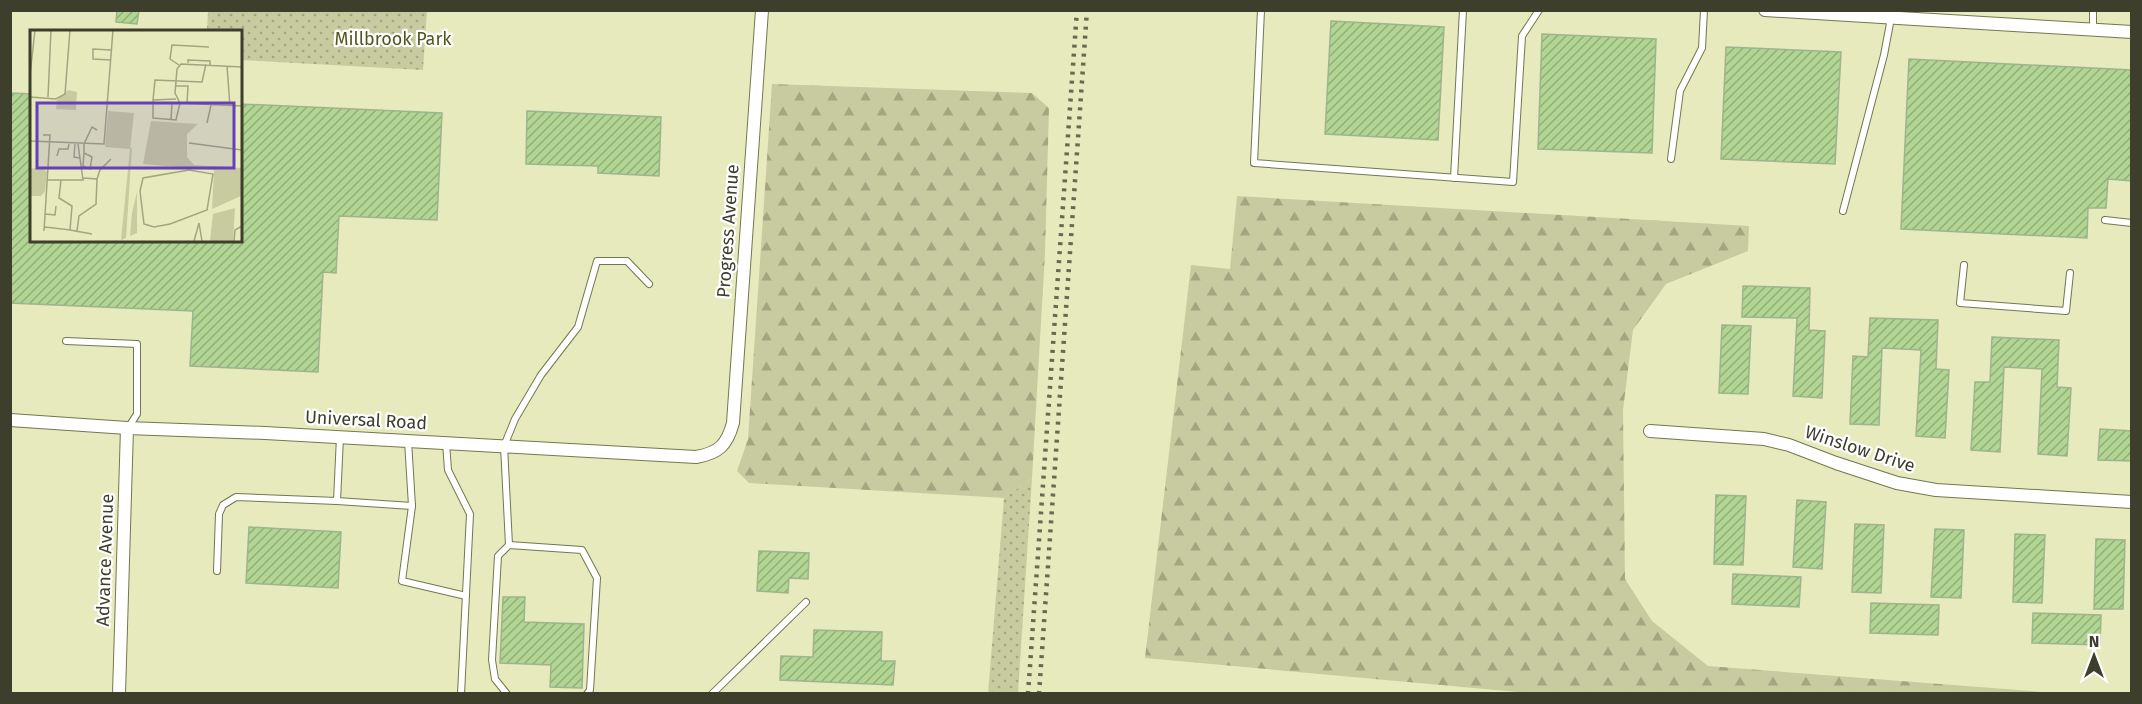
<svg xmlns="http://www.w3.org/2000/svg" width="2142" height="704" font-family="'Fira Sans',sans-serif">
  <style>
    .grass { fill: url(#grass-dots) }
    .forest { fill: url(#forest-firs) }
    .building { fill: url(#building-hatch); stroke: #9fb48d; stroke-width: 1.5 }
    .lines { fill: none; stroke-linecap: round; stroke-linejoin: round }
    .lane-casing { stroke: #74774e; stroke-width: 8 }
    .street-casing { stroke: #74774e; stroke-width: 14 }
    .lane { stroke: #fff; stroke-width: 6 }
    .street { stroke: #fff; stroke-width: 12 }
    .rail { stroke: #676950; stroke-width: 4.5; stroke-dasharray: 3 6; stroke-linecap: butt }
    .labels { text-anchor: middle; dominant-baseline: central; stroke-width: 4.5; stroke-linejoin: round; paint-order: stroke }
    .park-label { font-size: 18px; fill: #545620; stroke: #fff }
    .street-label { font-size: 18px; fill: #3d3e2c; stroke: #fff }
    .inset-road { fill: none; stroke: #a2a582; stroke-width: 1.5 }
    .view { fill: #6441ba; fill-opacity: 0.15; stroke: #6441ba; stroke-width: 3 }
    .inset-edge { fill: none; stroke: #3d3e2c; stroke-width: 3 }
  </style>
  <defs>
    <pattern id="grass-dots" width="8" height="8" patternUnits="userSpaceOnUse" patternTransform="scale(1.5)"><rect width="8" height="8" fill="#c8cb9f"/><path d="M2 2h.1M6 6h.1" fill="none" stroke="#a4a682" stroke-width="1.8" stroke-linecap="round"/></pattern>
    <pattern id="forest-firs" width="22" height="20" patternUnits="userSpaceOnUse" patternTransform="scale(1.5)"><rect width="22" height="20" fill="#c8cb9f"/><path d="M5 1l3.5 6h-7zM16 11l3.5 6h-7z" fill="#a4a682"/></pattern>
    <pattern id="building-hatch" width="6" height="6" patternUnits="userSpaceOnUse" patternTransform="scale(1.5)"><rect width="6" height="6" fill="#b1d593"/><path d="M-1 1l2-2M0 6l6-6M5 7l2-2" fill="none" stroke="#91ae78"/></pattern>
  </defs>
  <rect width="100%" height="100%" fill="#e6eabc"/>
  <!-- grass -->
  <g class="grass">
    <polygon points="208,11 427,11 423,70 240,60 240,32 207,31"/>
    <polygon points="1032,478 1018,693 988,694 1004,498"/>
  </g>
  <!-- forest -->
  <g class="forest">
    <polygon points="772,84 1032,93 1049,108 1045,253 1032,478 1004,498 749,483 737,471 748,439"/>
    <polygon points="1237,196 1749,226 1748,251 1666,284 1633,330 1623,410 1625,579 1652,621 1708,666 2055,693 1539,694 1145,658 1191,265 1230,269"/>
  </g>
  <!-- building -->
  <g class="building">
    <polygon points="117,10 139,10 137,24 116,22"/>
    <polygon points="1331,21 1444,27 1438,140 1325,134"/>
    <polygon points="1542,34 1656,39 1652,153 1538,149"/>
    <polygon points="1726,47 1841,52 1835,164 1721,159"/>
    <polygon points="1909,59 2132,70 2132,181 2108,179 2106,208 2088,208 2087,238 1901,229"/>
    <polygon points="10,93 32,94 32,240 240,240 240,104 442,113 437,220 339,216 336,273 323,272 318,372 190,366 193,311 10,303"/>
    <polygon points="527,111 661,117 659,176 598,173 598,166 526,164"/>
    <polygon points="1743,286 1810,288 1809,330 1825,331 1822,398 1793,396 1797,318 1742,317"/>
    <polygon points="1870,318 1938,320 1936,369 1949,370 1945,438 1916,436 1921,350 1882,348 1879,425 1850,424 1853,356 1868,357"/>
    <polygon points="1722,325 1751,326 1748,394 1719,393"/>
    <polygon points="1992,337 2059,340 2057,387 2071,388 2067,456 2038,454 2042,369 2004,367 2000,452 1971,450 1975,382 1990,382"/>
    <polygon points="2100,429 2132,431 2132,461 2098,460"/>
    <polygon points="1716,495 1746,496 1743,565 1714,564"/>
    <polygon points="1797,500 1826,502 1822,569 1793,567"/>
    <polygon points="1855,524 1884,525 1881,593 1852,592"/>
    <polygon points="249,527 341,532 338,588 246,583"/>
    <polygon points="1935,529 1964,530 1961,598 1931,597"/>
    <polygon points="2015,534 2045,535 2042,603 2013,602"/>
    <polygon points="2096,539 2125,540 2123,609 2094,609"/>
    <polygon points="759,551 809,553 808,579 789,578 788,593 757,591"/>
    <polygon points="1733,574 1801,577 1799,607 1732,604"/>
    <polygon points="503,597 525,597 524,622 584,624 582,688 550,687 551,665 500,663"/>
    <polygon points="1871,603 1939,605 1938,635 1870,633"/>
    <polygon points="2033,613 2101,615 2100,645 2032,643"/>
    <polygon points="814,630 882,632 881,661 895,661 893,685 780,680 781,656 813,657"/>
  </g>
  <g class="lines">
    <!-- lane casing -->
    <g class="lane-casing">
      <g id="lane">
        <polyline points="1261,10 1254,163 1513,182 1522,36 1539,10"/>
        <polyline points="2093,30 2093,10"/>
        <polyline points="1671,159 1680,91 1702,48 1704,10"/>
        <polyline points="1454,178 1463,10"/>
        <polyline points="1843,211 1884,55 1891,18"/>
        <polyline points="2105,220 2132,223"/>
        <polyline points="1964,265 1960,303 2066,311 2070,273"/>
        <polyline points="66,341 137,344 137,414 128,428"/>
        <polyline points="408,441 412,506 402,581 466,596"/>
        <polyline points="446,443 448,470 470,514 461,694"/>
        <polyline points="337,501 412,506"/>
        <polyline points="509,545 504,446 515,419 541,375 578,327 597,261 627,261 649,284"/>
        <polyline points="217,571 219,514 223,505 236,497 337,501 340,437"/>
        <polyline points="507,694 495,679 492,660 498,556 509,545 582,550 597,578 590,690 587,694"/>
        <polyline points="712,694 806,602"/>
      </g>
    </g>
    <!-- street casing -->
    <g class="street-casing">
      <g id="street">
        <polyline points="1765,10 2132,32"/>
        <path d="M10 420 127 428 265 433 696 457C719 453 727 445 733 423L762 10"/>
        <polyline points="1650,431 1764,439 1789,445 1836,463 1897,483 1936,490 2132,502"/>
        <polyline points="119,694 127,428"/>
      </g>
    </g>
    <!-- lane -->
    <use href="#lane" class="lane"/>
    <!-- street -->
    <use href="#street" class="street"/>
    <!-- rail -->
    <g class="rail">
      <polyline points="1028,694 1077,10"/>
      <polyline points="1039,694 1087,10"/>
    </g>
  </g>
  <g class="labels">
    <!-- park labels -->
    <g class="park-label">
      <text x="393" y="39">Millbrook Park</text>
    </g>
    <!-- street labels -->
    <g class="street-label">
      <text transform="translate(728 231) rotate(-86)">Progress Avenue</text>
      <text transform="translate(366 420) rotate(3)">Universal Road</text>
      <text transform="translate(1860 449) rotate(18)">Winslow Drive</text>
      <text transform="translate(105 560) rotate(-88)">Advance Avenue</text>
    </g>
  </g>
  <!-- overview -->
  <g transform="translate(30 30)">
    <rect width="212" height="212" fill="#e6eabc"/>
    <path d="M38 60 47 62 46 80 26 79 27 70ZM102 117 96 208 91 210 100 119ZM205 178 203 211H180L183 184Z" fill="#c8cb9f"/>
    <path d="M78 81 104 83 100 119 75 117ZM121 91 168 94 157 104V127L164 135 211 138V166L182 179 184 140 113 134ZM11 137 17 142 15 161 11 166H0V139ZM107 162V203L100 206 102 183Z" fill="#c8cb9f"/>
    <path class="inset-road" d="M81 30 63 29V19L81 20M158 33V30L180 31V35M149 35 140 29 142 15 179 17M197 36 200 76M212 37 151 34 147 39 145 63 150 73 212 76M0 45 5 0M145 56H158L157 74M0 67 26 69 35 64 40 0M18 67 21 0M146 69 123 70V88L146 90 150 73M123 70 125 50 172 52 176 34M141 90 142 72M177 93 181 75M13 105H20L14 201M0 111 74 114 83 0M159 113 212 120M45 114 44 127 50 128M54 123 53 136 60 139 62 127 54 123V114L62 97 67 100M27 126 29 119H38L39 114M159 140 183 144 177 180 140 194 124 197 114 194 110 161 113 148ZM67 149 70 140 81 129M17 150H53L48 114M15 184 25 185 26 176M15 197 40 200 42 176 29 168 31 150M40 200 62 204M47 201 49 186 66 174 67 149 53 148M164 211 169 193 172 211M204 211 205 200 212 196"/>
    <path class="view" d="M7 73H204V138H7Z"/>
    <rect width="212" height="212" class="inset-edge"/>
  </g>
  <!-- border -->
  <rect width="2142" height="704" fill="none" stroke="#3d3e2c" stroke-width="24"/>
  <!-- north arrow -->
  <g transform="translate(2094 656)" stroke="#ffffff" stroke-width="4.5" paint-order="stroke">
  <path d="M0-4.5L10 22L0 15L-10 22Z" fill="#3d3e2c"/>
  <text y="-9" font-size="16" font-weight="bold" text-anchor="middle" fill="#3d3e2c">N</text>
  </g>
</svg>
